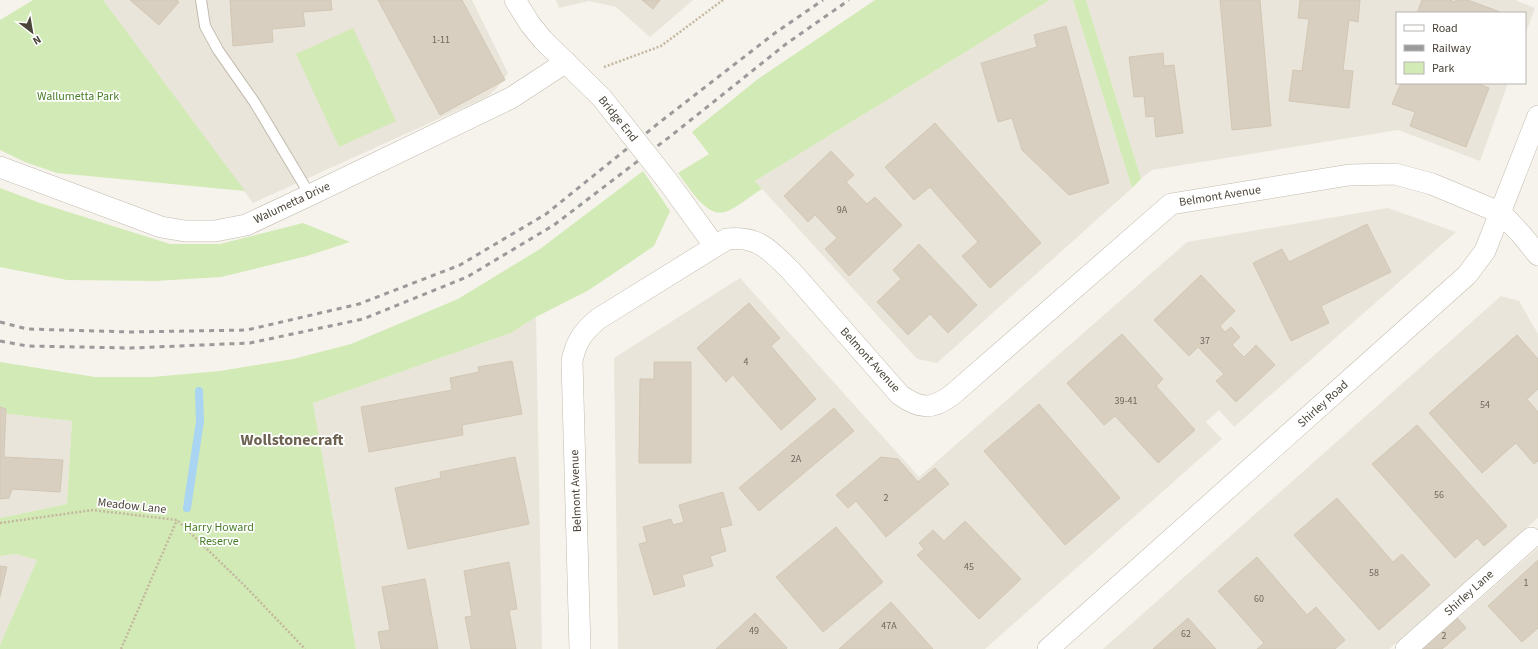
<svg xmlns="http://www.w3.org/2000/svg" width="1538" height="649" font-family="'Source Sans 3',sans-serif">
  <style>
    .residential { fill: #eae5da }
    .green { fill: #d2eab5 }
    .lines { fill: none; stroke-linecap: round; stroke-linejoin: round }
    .stream { stroke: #a9d4f2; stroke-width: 8 }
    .building { fill: #d8cfc1; stroke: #d3c7b4 }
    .lane-casing { stroke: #c2bbae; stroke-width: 12 }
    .street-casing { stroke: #c2bbae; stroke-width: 22 }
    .path { stroke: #c4b79f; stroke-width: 2.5; stroke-dasharray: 2 2; stroke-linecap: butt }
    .lane { stroke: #fff; stroke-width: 10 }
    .street { stroke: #fff; stroke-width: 21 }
    .rail { stroke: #9a9a9a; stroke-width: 3; stroke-dasharray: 5 5; stroke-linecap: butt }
    .street-bridge-casing { stroke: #c2bbae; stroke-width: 22; stroke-linecap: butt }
    .street-bridge { stroke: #fff; stroke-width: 21 }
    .labels { text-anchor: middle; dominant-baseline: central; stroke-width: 3.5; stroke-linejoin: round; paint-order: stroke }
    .number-label { font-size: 10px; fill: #6e675b }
    .park-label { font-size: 12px; fill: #4a7f2a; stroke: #fff }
    .street-label { font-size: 12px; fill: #4b4439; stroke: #fff }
    .district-label { font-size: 16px; font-weight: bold; fill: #6e6250; stroke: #fff }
  </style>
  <rect width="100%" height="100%" fill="#f6f3ec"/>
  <!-- residential -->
  <g class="residential">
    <polygon points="103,0 472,0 508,73 497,88 487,97 253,203"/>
    <polygon points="556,0 693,0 650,37 616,7 589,1 559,8"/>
    <polygon points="1050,0 1073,0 1132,188 937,363 917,359 755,181"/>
    <polygon points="1086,0 1515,0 1535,8 1525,35 1525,13 1397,13 1397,83 1508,83 1480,161 1398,130 1152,170 1141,179"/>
    <polygon points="1388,208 1456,232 1234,427 1219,410 1206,422 1222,439 985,649 618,649 614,358 740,278 919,477 1187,242"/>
    <polygon points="1501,296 1519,301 1538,334 1538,518 1389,649 1103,649"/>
    <polygon points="536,317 542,649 356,649 313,403 511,333"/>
    <polygon points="0,413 72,421 67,504 0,518"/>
    <polygon points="1538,548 1538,649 1423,649"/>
    <polygon points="16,554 37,560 0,645 0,556"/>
  </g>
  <!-- green -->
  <g class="green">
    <polygon points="33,0 103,0 245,191 57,173 25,162 0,150 0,20"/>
    <path d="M875 0H1050L755 181 762 189C752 195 735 209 725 212 706 218 689 187 678 173L709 154 692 132 758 79Z"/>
    <polygon points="1073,0 1086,0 1141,179 1132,188"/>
    <polygon points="353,28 396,121 339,147 296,54"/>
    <polygon points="643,171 670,211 654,246 589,290 536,317 511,333 313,403 356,649 0,649 0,645 37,560 16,554 0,556 0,518 67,504 72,421 0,413 0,362 95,377 152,377 220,371 293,359 351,344 458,299 540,249"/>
    <polygon points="0,188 40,203 170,244 220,244 303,223 350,242 307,256 221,277 155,281 67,280 0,267"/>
  </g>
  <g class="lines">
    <!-- stream -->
    <polyline class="stream" points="187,508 200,421 199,391"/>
  </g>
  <!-- building -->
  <g class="building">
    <polygon points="130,0 177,0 179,2 159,25"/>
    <polygon points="230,0 331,0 332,10 303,12 305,26 272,29 273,42 233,46"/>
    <polygon points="378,0 462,0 505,80 440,115"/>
    <polygon points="642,0 660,0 653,9"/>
    <polygon points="1220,0 1260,0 1271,126 1232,130"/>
    <polygon points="1300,0 1360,0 1358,22 1349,20 1343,70 1353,71 1349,108 1289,101 1293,70 1302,71 1309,19 1298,18"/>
    <polygon points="1422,0 1450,0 1455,2 1456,0 1468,0 1503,13 1417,13"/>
    <polygon points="1066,26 1109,183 1069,195 1022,150 1012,118 998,122 981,63 1037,47 1034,35"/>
    <polygon points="1163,53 1164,66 1174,65 1183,133 1156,137 1154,116 1146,117 1144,96 1134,97 1129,57"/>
    <polygon points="1401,83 1476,83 1489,88 1466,147 1410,126 1415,112 1392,104"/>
    <polygon points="935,123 1041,243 990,288 962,256 978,242 930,187 914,200 885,167"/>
    <polygon points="831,151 854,175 846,182 867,204 875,197 902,225 849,276 825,249 837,238 815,215 808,222 784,196"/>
    <polygon points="1367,224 1391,272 1321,306 1329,323 1291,341 1253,263 1282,249 1289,262"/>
    <polygon points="919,244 977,305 948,333 930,314 908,335 877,302 901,279 893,270"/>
    <polygon points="1201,275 1235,311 1220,326 1225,332 1231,327 1240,337 1232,345 1244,357 1256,345 1275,365 1236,402 1216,381 1224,374 1198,347 1189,356 1154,320"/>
    <polygon points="749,303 780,338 771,346 816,399 781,430 733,375 726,382 697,348"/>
    <polygon points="1122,334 1163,379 1156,386 1195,430 1158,463 1115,416 1104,425 1067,383"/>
    <polygon points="1517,335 1538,359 1538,389 1527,399 1538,412 1538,461 1534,464 1516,443 1482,473 1429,413"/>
    <polygon points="512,361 522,414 462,425 463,435 369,452 361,407 452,390 450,378 479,372 478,367"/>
    <polygon points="654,362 691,362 691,463 639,463 640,379 654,379"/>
    <polygon points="1039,404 1120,498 1065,545 984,451"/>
    <polygon points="0,407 6,409 4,457 63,460 60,492 12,489 9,498 0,499"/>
    <polygon points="834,408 854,431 759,511 739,488"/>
    <polygon points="1417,425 1507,526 1484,546 1477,538 1455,558 1372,464"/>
    <polygon points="515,457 529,524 408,549 395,488 441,478 440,472"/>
    <polygon points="881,457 898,459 918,482 935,468 949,484 886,537 856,501 848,508 836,495"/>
    <polygon points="723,492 732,525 720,528 726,551 710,556 713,566 682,575 685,586 654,595 639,544 647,542 643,527 671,519 673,525 684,522 679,505"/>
    <polygon points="1337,498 1393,562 1402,554 1430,585 1379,630 1294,535"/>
    <polygon points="965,521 1021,579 979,619 917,555 924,549 919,543 933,530 944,541"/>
    <polygon points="836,527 883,582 823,632 776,577"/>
    <polygon points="1257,557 1307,615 1316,607 1345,640 1335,649 1257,649 1264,643 1218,591"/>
    <polygon points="1538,560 1538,628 1522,642 1488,606"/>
    <polygon points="509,562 517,609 509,610 516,649 471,649 465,617 472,616 464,571"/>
    <polygon points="0,566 7,567 0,597"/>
    <polygon points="425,579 438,649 381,649 378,632 390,630 382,587"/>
    <polygon points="891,602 933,649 839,649"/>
    <polygon points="755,613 787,648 786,649 716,649"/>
    <polygon points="1454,614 1466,628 1442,649 1409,649"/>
    <polygon points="1188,618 1216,649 1153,649"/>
  </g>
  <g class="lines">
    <!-- lane casing -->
    <g class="lane-casing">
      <polyline id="lane" points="201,0 205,26 218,50 255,103 310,195"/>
    </g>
    <!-- street casing -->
    <g class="street-casing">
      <g id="street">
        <polyline points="515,0 530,24 543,40 602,98"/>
        <polyline points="0,167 161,227 185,231 215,231 246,225 310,195 511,98 566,62"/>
        <polyline points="666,179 714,245"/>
        <path d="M580 649 572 361C576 341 583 332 598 319L727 239C758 235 771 251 792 272L900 395C920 409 932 410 952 395L1171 204 1349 175 1395 174 1432 184 1501 213 1521 234 1538 255"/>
        <polyline points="1048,649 1467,275 1485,251 1538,116"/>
        <polyline points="1406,649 1531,538"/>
      </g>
    </g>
    <!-- path -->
    <g class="path">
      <polyline points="604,67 661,46 723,0"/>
      <polyline points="0,523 93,510 177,520 244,585 305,649"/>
      <polyline points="121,649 177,520"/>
    </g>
    <!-- lane -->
    <use href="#lane" class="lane"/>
    <!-- street -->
    <use href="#street" class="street"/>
    <!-- rail -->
    <g class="rail">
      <polyline points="0,322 27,329 131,332 247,330 359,304 460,265 546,214 660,122 775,33 823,0"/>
      <polyline points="0,341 27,346 131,348 250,343 363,319 467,277 554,225 672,135 786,44 849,0"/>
    </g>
    <!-- street-bridge casing -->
    <g class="street-bridge-casing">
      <polyline id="street-bridge" points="602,98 666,179"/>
    </g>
    <!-- street-bridge -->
    <use href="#street-bridge" class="street-bridge"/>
  </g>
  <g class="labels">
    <!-- number labels -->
    <g class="number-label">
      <text x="441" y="40">1-11</text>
      <text x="842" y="210">9A</text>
      <text x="1205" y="341">37</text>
      <text x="746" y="362">4</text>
      <text x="1126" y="401">39-41</text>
      <text x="1485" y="405">54</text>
      <text x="796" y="459">2A</text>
      <text x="1439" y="495">56</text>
      <text x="886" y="498">2</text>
      <text x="969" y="567">45</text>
      <text x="1374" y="573">58</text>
      <text x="1526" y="583">1</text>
      <text x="1259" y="599">60</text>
      <text x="889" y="626">47A</text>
      <text x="754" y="631">49</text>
      <text x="1186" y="634">62</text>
      <text x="1444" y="636">2</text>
    </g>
    <!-- park labels -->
    <g class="park-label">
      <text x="78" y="96">Wallumetta Park</text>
      <text x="219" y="527">Harry Howard<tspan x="219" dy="14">Reserve</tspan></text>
    </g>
    <!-- street labels -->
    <g class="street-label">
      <text transform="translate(618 119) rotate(51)">Bridge End</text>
      <text transform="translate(1220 196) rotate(-9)">Belmont Avenue</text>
      <text transform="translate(292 203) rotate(-25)">Walumetta Drive</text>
      <text transform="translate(870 360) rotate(48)">Belmont Avenue</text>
      <text transform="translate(1323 404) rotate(-42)">Shirley Road</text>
      <text transform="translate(576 491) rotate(-92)">Belmont Avenue</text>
      <text transform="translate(132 506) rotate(6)">Meadow Lane</text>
      <text transform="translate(1469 593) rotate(-42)">Shirley Lane</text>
    </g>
    <!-- district labels -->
    <g class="district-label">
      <text x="292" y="440">Wollstonecraft</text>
    </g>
  </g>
  <!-- legend -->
  <rect x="1396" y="12" width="130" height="72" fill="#ffffff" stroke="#b7b4b0"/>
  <rect x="1404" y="25" width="20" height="6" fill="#ffffff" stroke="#b7b4b0"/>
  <text x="1432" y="32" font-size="12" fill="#4b4439">Road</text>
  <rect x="1404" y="45" width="20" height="6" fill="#9a9a9a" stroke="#b7b4b0"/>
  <text x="1432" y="52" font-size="12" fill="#4b4439">Railway</text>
  <rect x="1404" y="62" width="20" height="12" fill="#d2eab5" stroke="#b7b4b0"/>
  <text x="1432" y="72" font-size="12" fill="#4b4439">Park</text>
  <!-- north arrow -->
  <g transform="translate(32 32) rotate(149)" stroke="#ffffff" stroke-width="3" paint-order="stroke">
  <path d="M0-3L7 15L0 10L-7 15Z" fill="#4b4439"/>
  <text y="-6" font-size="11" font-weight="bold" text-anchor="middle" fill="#4b4439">N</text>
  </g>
</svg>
